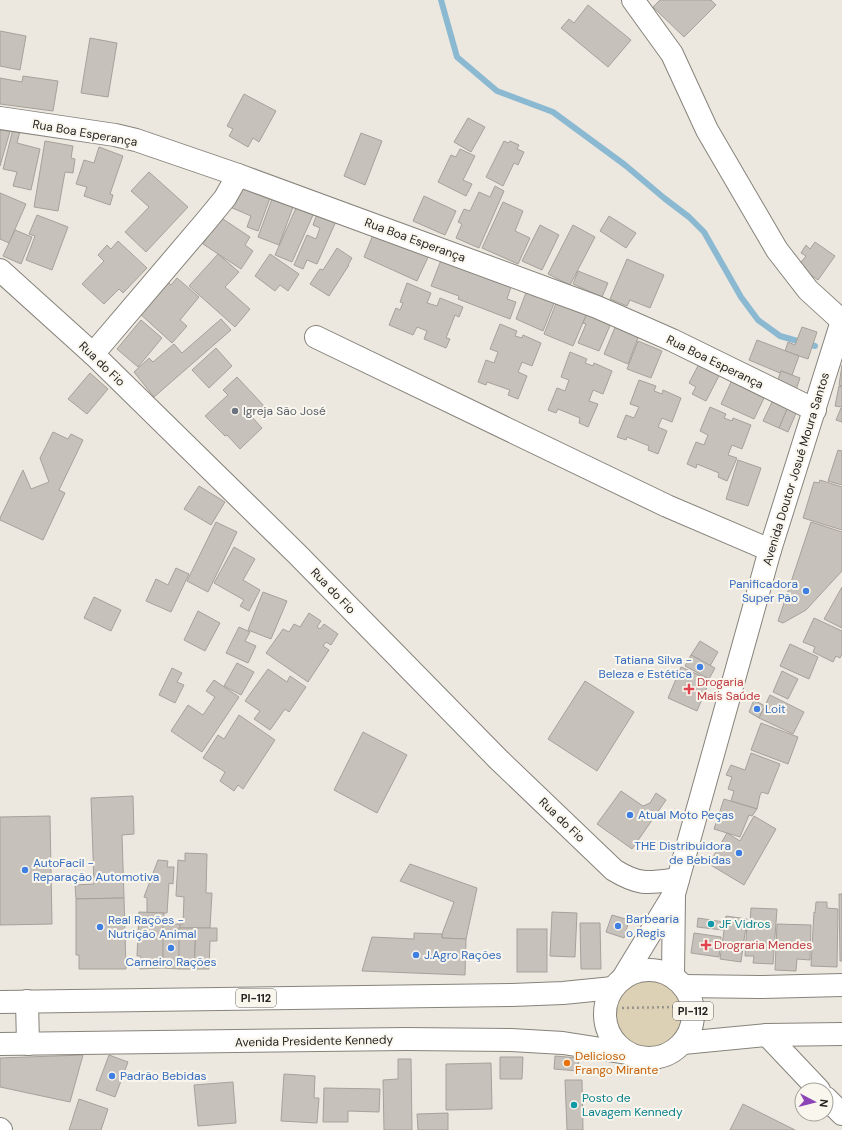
<svg xmlns="http://www.w3.org/2000/svg" width="842" height="1130" font-family="'DM Sans',sans-serif">
  <style>
    .green { fill: #ddd1b5 }
    .lines { fill: none; stroke-linecap: round; stroke-linejoin: round }
    .stream { stroke: #8bb9d1; stroke-width: 6 }
    .building { fill: #c6c1ba; stroke: #a6a19a }
    .minor-casing { stroke: #86837b; stroke-width: 24 }
    .major-casing { stroke: #86837b; stroke-width: 24 }
    .path { stroke: #98958f; stroke-width: 2.5; stroke-dasharray: 2 3; stroke-linecap: butt }
    .minor { stroke: #fff; stroke-width: 22 }
    .major { stroke: #fff; stroke-width: 22 }
    .worship-dot { fill: #6b7280; stroke: #f9f6ed; stroke-width: 1.5 }
    .shop-dot { fill: #3f7fe0; stroke: #f9f6ed; stroke-width: 1.5 }
    .health-dot { fill: #e0444e; stroke: #f9f6ed; stroke-width: 1.5 }
    .culture-dot { fill: #0f9aa8; stroke: #f9f6ed; stroke-width: 1.5 }
    .food-dot { fill: #e8710a; stroke: #f9f6ed; stroke-width: 1.5 }
    .labels { text-anchor: middle; dominant-baseline: central; stroke-width: 4; stroke-linejoin: round; paint-order: stroke }
    .shield { fill: #f9f6ed; stroke: #65635e; stroke-width: 1 }
    .shield-label { font-size: 11px; font-weight: bold; fill: #252421 }
    .street-label { font-size: 12px; fill: #252421; stroke: #f9f6ed }
    .worship-label { font-size: 12px; fill: #5b616d; stroke: #f9f6ed; text-anchor: start }
    .shop-label { font-size: 12px; fill: #366cbe; stroke: #f9f6ed; text-anchor: start }
    .health-label { font-size: 12px; fill: #be3a42; stroke: #f9f6ed; text-anchor: start }
    .culture-label { font-size: 12px; fill: #0d838f; stroke: #f9f6ed; text-anchor: start }
    .food-label { font-size: 12px; fill: #c56008; stroke: #f9f6ed; text-anchor: start }
  </style>
  <rect width="100%" height="100%" fill="#ece8e0"/>
  <!-- green -->
  <circle class="green" cx="649" cy="1014" r="33"/>
  <g class="lines">
    <!-- stream -->
    <polyline class="stream" points="441,0 457,57 497,91 553,112 625,165 664,198 689,217 704,232 741,297 758,320 780,336 815,346"/>
  </g>
  <!-- building -->
  <g class="building">
    <polygon points="660,0 711,0 716,5 684,37 653,7"/>
    <polygon points="588,5 631,40 608,67 561,28 569,19 574,23"/>
    <polygon points="0,31 26,36 20,70 0,66"/>
    <polygon points="90,38 117,43 108,97 81,93"/>
    <polygon points="23,76 58,81 53,111 0,104 0,78 22,82"/>
    <polygon points="244,94 276,111 259,142 253,138 248,147 229,136 233,129 227,126"/>
    <polygon points="468,118 485,127 471,152 454,142"/>
    <polygon points="0,126 11,128 0,166"/>
    <polygon points="13,129 20,131 17,143 40,149 31,190 13,186 17,172 3,169"/>
    <polygon points="361,133 382,141 365,185 344,176"/>
    <polygon points="45,141 73,146 71,158 75,159 73,173 65,172 58,211 34,207"/>
    <polygon points="504,141 508,143 510,141 519,145 517,149 524,152 518,165 514,163 503,186 486,177"/>
    <polygon points="99,147 123,156 110,194 113,195 110,205 84,196 87,187 76,184 84,160 94,163"/>
    <polygon points="460,149 475,156 463,180 472,184 466,196 438,182 451,155 456,157"/>
    <polygon points="149,172 188,207 146,252 125,232 149,207 131,191"/>
    <polygon points="239,185 270,198 258,231 247,227 251,216 230,207"/>
    <polygon points="495,186 504,191 479,248 456,238 462,224 458,222 464,209 470,211 479,192 490,197"/>
    <polygon points="0,193 26,204 9,243 0,239"/>
    <polygon points="424,196 456,211 445,235 413,221"/>
    <polygon points="272,199 293,207 279,245 258,237"/>
    <polygon points="503,202 523,211 515,231 530,238 518,264 482,248"/>
    <polygon points="296,208 313,215 292,262 275,255"/>
    <polygon points="318,211 337,219 317,264 307,260 303,269 294,265 307,235 316,239 320,228 313,225"/>
    <polygon points="37,215 68,227 52,270 26,260 35,236 29,234"/>
    <polygon points="609,216 636,233 626,248 600,231"/>
    <polygon points="220,217 250,237 245,245 253,251 241,269 203,244"/>
    <polygon points="540,225 559,235 542,270 522,261"/>
    <polygon points="573,225 595,237 570,285 548,274"/>
    <polygon points="15,230 32,237 21,264 3,256"/>
    <polygon points="373,235 404,248 406,242 430,253 417,281 364,257"/>
    <polygon points="118,241 147,268 123,293 119,289 104,304 82,284 104,261 98,255 107,245 111,249"/>
    <polygon points="815,242 835,256 818,280 798,266 806,256 801,253 806,245 810,249"/>
    <polygon points="337,248 352,258 348,265 349,265 329,296 310,284 320,269 323,270"/>
    <polygon points="218,254 239,272 225,287 250,309 235,327 189,286"/>
    <polygon points="270,254 299,274 288,291 280,285 275,291 255,276"/>
    <polygon points="443,255 487,272 485,278 511,287 507,299 516,302 510,319 458,299 459,296 431,286"/>
    <polygon points="627,259 664,275 650,308 630,300 627,306 610,299"/>
    <polygon points="578,271 608,283 602,297 573,284"/>
    <polygon points="177,278 199,297 180,320 187,326 172,343 138,312 166,280 171,285"/>
    <polygon points="407,283 431,293 427,303 437,306 440,298 463,307 459,317 455,315 446,338 450,339 446,348 424,339 427,331 417,327 413,335 389,325 396,308 400,310 403,303 400,302"/>
    <polygon points="527,290 555,301 543,331 516,319"/>
    <polygon points="557,301 587,313 573,346 544,334"/>
    <polygon points="588,311 612,321 599,351 578,343 586,324 583,323"/>
    <polygon points="221,319 231,330 154,397 134,372 149,358 153,362 174,344 182,353"/>
    <polygon points="141,320 162,338 138,367 117,349"/>
    <polygon points="500,324 517,331 515,336 522,338 523,335 541,343 532,366 522,362 518,372 527,376 518,399 508,395 510,390 487,382 486,385 478,382 486,360 494,363 498,352 490,349"/>
    <polygon points="616,325 639,335 628,364 604,354"/>
    <polygon points="802,327 817,332 808,359 785,351 788,342 795,345"/>
    <polygon points="757,340 799,356 792,375 781,371 780,373 749,360"/>
    <polygon points="638,341 662,351 651,378 627,369"/>
    <polygon points="216,348 232,366 209,388 192,370"/>
    <polygon points="570,352 587,359 585,363 593,366 594,363 612,371 603,394 593,390 589,401 598,404 588,427 579,423 580,418 558,409 556,413 548,410 557,388 565,391 569,380 561,377"/>
    <polygon points="699,364 720,374 706,401 692,394 696,387 689,383"/>
    <polygon points="842,365 842,386 839,385"/>
    <polygon points="781,371 800,378 796,390 777,382"/>
    <polygon points="90,373 108,389 87,414 68,399"/>
    <polygon points="237,377 264,406 252,417 262,428 240,449 227,435 225,436 205,416 228,395 223,390"/>
    <polygon points="639,380 656,386 654,391 662,394 663,390 681,398 672,422 662,418 658,427 667,431 658,454 648,450 649,446 627,437 626,440 617,437 626,415 634,418 639,407 630,404"/>
    <polygon points="732,380 765,396 754,419 721,404"/>
    <polygon points="839,386 842,387 842,407 835,406"/>
    <polygon points="773,400 788,407 779,428 763,421"/>
    <polygon points="710,407 726,414 724,418 732,421 733,418 751,425 742,449 732,445 728,455 737,458 727,481 718,477 719,473 697,464 696,468 687,464 696,442 704,445 708,435 700,431"/>
    <polygon points="788,407 797,411 788,432 779,428"/>
    <polygon points="841,408 842,408 842,422 836,420"/>
    <polygon points="53,432 68,439 71,434 83,440 59,490 65,493 43,540 0,520 0,518 23,470 31,489 49,482 40,458"/>
    <polygon points="838,450 842,451 842,485 828,481"/>
    <polygon points="738,460 761,468 748,506 726,499"/>
    <polygon points="820,480 842,487 842,530 803,518 814,482 819,483"/>
    <polygon points="199,486 225,502 211,525 184,509"/>
    <polygon points="216,522 237,532 208,592 187,581"/>
    <polygon points="811,522 842,532 842,571 806,610 783,623 778,621"/>
    <polygon points="234,547 255,559 243,580 260,590 249,611 240,606 244,600 214,583"/>
    <polygon points="176,568 189,574 171,612 146,601 156,579 168,585"/>
    <polygon points="842,587 842,628 824,619"/>
    <polygon points="263,592 287,601 271,639 248,630"/>
    <polygon points="94,597 121,610 111,631 84,618"/>
    <polygon points="198,611 220,623 205,651 184,640"/>
    <polygon points="309,613 321,621 317,627 320,629 324,624 338,634 331,645 326,642 323,646 329,650 308,682 266,653 283,629 289,632 294,624 300,627"/>
    <polygon points="814,618 842,631 842,654 840,658 836,656 833,662 813,652 815,647 803,642"/>
    <polygon points="239,627 250,632 245,641 256,646 248,663 226,653"/>
    <polygon points="700,641 718,652 710,666 691,655"/>
    <polygon points="790,644 818,657 809,679 780,666"/>
    <polygon points="691,655 715,668 709,679 685,666"/>
    <polygon points="237,663 254,672 241,695 224,686"/>
    <polygon points="681,667 710,680 697,711 668,698"/>
    <polygon points="172,668 182,673 177,682 184,685 175,703 159,695"/>
    <polygon points="268,669 287,682 290,676 306,687 289,712 285,709 270,730 254,719 260,711 245,701"/>
    <polygon points="782,671 798,679 788,699 773,692"/>
    <polygon points="214,680 239,697 202,752 171,731 188,705 203,715 215,697 206,691"/>
    <polygon points="585,681 634,712 597,771 548,739"/>
    <polygon points="770,695 804,712 793,734 759,718"/>
    <polygon points="754,700 765,706 759,718 749,712"/>
    <polygon points="239,715 275,740 243,789 238,785 234,791 220,781 225,772 203,758 218,735 224,739"/>
    <polygon points="761,723 798,737 788,764 751,750"/>
    <polygon points="363,732 407,755 377,813 334,790"/>
    <polygon points="751,753 780,764 768,794 762,792 760,795 757,809 731,801 734,791 728,789 732,777 726,775 731,765 745,770"/>
    <polygon points="621,791 643,806 650,803 656,793 666,800 632,849 597,824"/>
    <polygon points="133,796 134,834 122,835 124,898 76,899 75,885 94,884 91,798"/>
    <polygon points="724,799 757,809 752,816 749,815 740,837 714,829"/>
    <polygon points="50,816 52,924 0,925 0,817"/>
    <polygon points="754,816 776,829 744,885 709,864 727,833 740,841"/>
    <polygon points="185,853 207,854 206,893 212,893 210,928 179,928 180,924 183,924 184,897 176,896 178,860 185,861"/>
    <polygon points="158,860 168,861 167,867 174,867 173,884 169,883 167,913 147,913 147,898 144,897"/>
    <polygon points="410,864 477,888 466,939 442,938 442,934 454,902 400,881"/>
    <polygon points="839,894 842,894 842,961 840,961"/>
    <polygon points="124,898 126,969 79,969 79,955 76,955 76,899"/>
    <polygon points="816,902 827,902 827,908 838,909 837,967 811,966 814,912 815,913"/>
    <polygon points="751,908 777,909 773,964 753,963 754,956 745,956 747,923 750,923"/>
    <polygon points="139,912 164,913 163,968 140,969 141,956 137,956"/>
    <polygon points="552,912 577,913 575,957 550,956"/>
    <polygon points="612,915 629,920 624,938 606,932"/>
    <polygon points="726,916 747,919 741,962 720,959"/>
    <polygon points="698,918 724,922 723,930 697,927"/>
    <polygon points="580,923 600,923 601,969 581,969"/>
    <polygon points="163,924 180,924 179,969 163,968"/>
    <polygon points="777,924 811,925 810,960 797,959 796,971 775,970"/>
    <polygon points="179,928 196,928 194,969 179,969"/>
    <polygon points="196,928 217,928 217,941 210,941 209,969 194,969"/>
    <rect x="517" y="929" width="30" height="43"/>
    <polygon points="414,933 442,934 442,938 466,939 465,975 362,971 372,937 414,939"/>
    <polygon points="694,933 721,937 719,957 691,953"/>
    <polygon points="83,1055 70,1102 0,1087 0,1058"/>
    <polygon points="109,1055 128,1062 115,1097 96,1090"/>
    <polygon points="555,1056 579,1058 578,1071 554,1069"/>
    <polygon points="500,1057 523,1057 522,1079 500,1079"/>
    <polygon points="398,1059 411,1059 412,1130 384,1130 383,1080 398,1079"/>
    <polygon points="491,1063 492,1109 446,1110 446,1064"/>
    <polygon points="284,1074 315,1076 314,1098 319,1098 317,1123 281,1121"/>
    <polygon points="565,1080 582,1080 583,1130 567,1130"/>
    <polygon points="233,1082 236,1123 198,1126 194,1085"/>
    <polygon points="324,1088 380,1089 379,1112 348,1111 348,1122 323,1122"/>
    <polygon points="79,1099 108,1109 101,1130 69,1130"/>
    <polygon points="743,1104 795,1130 730,1130"/>
    <polygon points="448,1113 448,1130 418,1130 417,1114"/>
  </g>
  <g class="lines">
    <!-- minor casing -->
    <g class="minor-casing">
      <g id="minor">
        <polyline points="633,0 672,54 707,130 777,250 808,290 842,321"/>
        <polyline points="0,118 115,135 136,140 238,175 597,307 672,340 815,410"/>
        <path d="M0 270 93 354 298 555 498 759 614 870C640 886 649 883 678 879"/>
        <polyline points="316,337 667,506 770,550"/>
        <polyline points="93,354 207,220 225,198 238,175"/>
        <polyline points="767,1035 819,1090"/>
        <polyline points="826,1098 842,1114"/>
        <polyline points="0,1129 1,1130"/>
      </g>
    </g>
    <!-- major casing -->
    <g class="major-casing">
      <g id="major">
        <circle cx="649" cy="1014" r="44"/>
        <polyline points="673,976 674,894 770,550 842,321"/>
        <polyline points="623,978 674,894"/>
        <polyline points="683,986 760,987 842,985"/>
        <polyline points="27,1001 28,1044"/>
        <polyline points="0,1002 512,995 563,993 613,988"/>
        <polyline points="683,1043 767,1035 842,1034"/>
        <polyline points="0,1044 406,1039 511,1040 563,1043 627,1053"/>
      </g>
    </g>
    <!-- path -->
    <polyline class="path" points="622,1008 675,1007"/>
    <!-- minor -->
    <use href="#minor" class="minor"/>
    <!-- major -->
    <use href="#major" class="major"/>
  </g>
  <!-- markers -->
  <circle class="worship-dot" cx="235" cy="411" r="4"/>
  <g class="shop-dot">
    <circle cx="806" cy="591" r="4"/>
    <circle cx="700" cy="667" r="4"/>
    <circle cx="757" cy="709" r="4"/>
    <circle cx="630" cy="815" r="4"/>
    <circle cx="739" cy="853" r="4"/>
    <circle cx="25" cy="870" r="4"/>
    <circle cx="618" cy="926" r="4"/>
    <circle cx="100" cy="927" r="4"/>
    <circle cx="171" cy="948" r="4"/>
    <circle cx="416" cy="955" r="4"/>
    <circle cx="112" cy="1076" r="4"/>
  </g>
  <g class="health-dot">
    <path d="M687 683h4v4h4v4h-4v4h-4v-4h-4v-4h4z"/>
    <path d="M704 939h4v4h4v4h-4v4h-4v-4h-4v-4h4z"/>
  </g>
  <g class="culture-dot">
    <circle cx="711" cy="924" r="4"/>
    <circle cx="574" cy="1105" r="4"/>
  </g>
  <circle class="food-dot" cx="567" cy="1063" r="4"/>
  <g class="labels">
    <!-- shield labels -->
    <g class="shield">
      <rect x="236" y="989" width="40" height="18" rx="3"/>
      <rect x="673" y="1002" width="40" height="18" rx="3"/>
    </g>
    <g class="shield-label">
      <text x="256" y="998">PI-112</text>
      <text x="693" y="1011">PI-112</text>
    </g>
    <!-- street labels -->
    <g class="street-label">
      <text transform="translate(85 133) rotate(10)">Rua Boa Esperança</text>
      <text transform="translate(415 240) rotate(20)">Rua Boa Esperança</text>
      <text transform="translate(715 362) rotate(26)">Rua Boa Esperança</text>
      <text transform="translate(102 364) rotate(44)">Rua do Fio</text>
      <text transform="translate(796 469) rotate(-73)">Avenida Doutor Josué Moura Santos</text>
      <text transform="translate(333 591) rotate(46)">Rua do Fio</text>
      <text transform="translate(562 820) rotate(44)">Rua do Fio</text>
      <text transform="translate(314 1041) rotate(-1)">Avenida Presidente Kennedy</text>
    </g>
    <!-- worship labels -->
    <g class="worship-label">
      <text x="243" y="411">Igreja São José</text>
    </g>
    <!-- shop labels -->
    <g class="shop-label">
      <text x="798" y="584" text-anchor="end">Panificadora<tspan x="798" dy="14">Super Pão</tspan></text>
      <text x="692" y="660" text-anchor="end">Tatiana Silva -<tspan x="692" dy="14">Beleza e Estética</tspan></text>
      <text x="765" y="709">Loit</text>
      <text x="638" y="815">Atual Moto Peças</text>
      <text x="731" y="846" text-anchor="end">THE Distribuidora<tspan x="731" dy="14">de Bebidas</tspan></text>
      <text x="33" y="863">AutoFacil -<tspan x="33" dy="14">Reparação Automotiva</tspan></text>
      <text x="626" y="919">Barbearia<tspan x="626" dy="14">o Regis</tspan></text>
      <text x="108" y="920">Real Rações -<tspan x="108" dy="14">Nutrição Animal</tspan></text>
      <text x="424" y="955">J.Agro Rações</text>
      <text x="171" y="962" text-anchor="middle">Carneiro Rações</text>
      <text x="120" y="1076">Padrão Bebidas</text>
    </g>
    <!-- health labels -->
    <g class="health-label">
      <text x="697" y="682">Drogaria<tspan x="697" dy="14">Mais Saúde</tspan></text>
      <text x="714" y="945">Drograria Mendes</text>
    </g>
    <!-- culture labels -->
    <g class="culture-label">
      <text x="719" y="924">JF Vidros</text>
      <text x="582" y="1098">Posto de<tspan x="582" dy="14">Lavagem Kennedy</tspan></text>
    </g>
    <!-- food labels -->
    <g class="food-label">
      <text x="575" y="1056">Delicioso<tspan x="575" dy="14">Frango Mirante</tspan></text>
    </g>
  </g>
  <!-- north arrow -->
  <g transform="translate(814 1102) rotate(97)"><circle r="19" fill="#f9f6ed" stroke="#a4a29b"/>
  <path d="M0-3L7 15L0 10L-7 15Z" fill="#8d44b7"/>
  <text y="-6" font-size="11" font-weight="bold" text-anchor="middle" fill="#252421">N</text>
  </g>
</svg>
